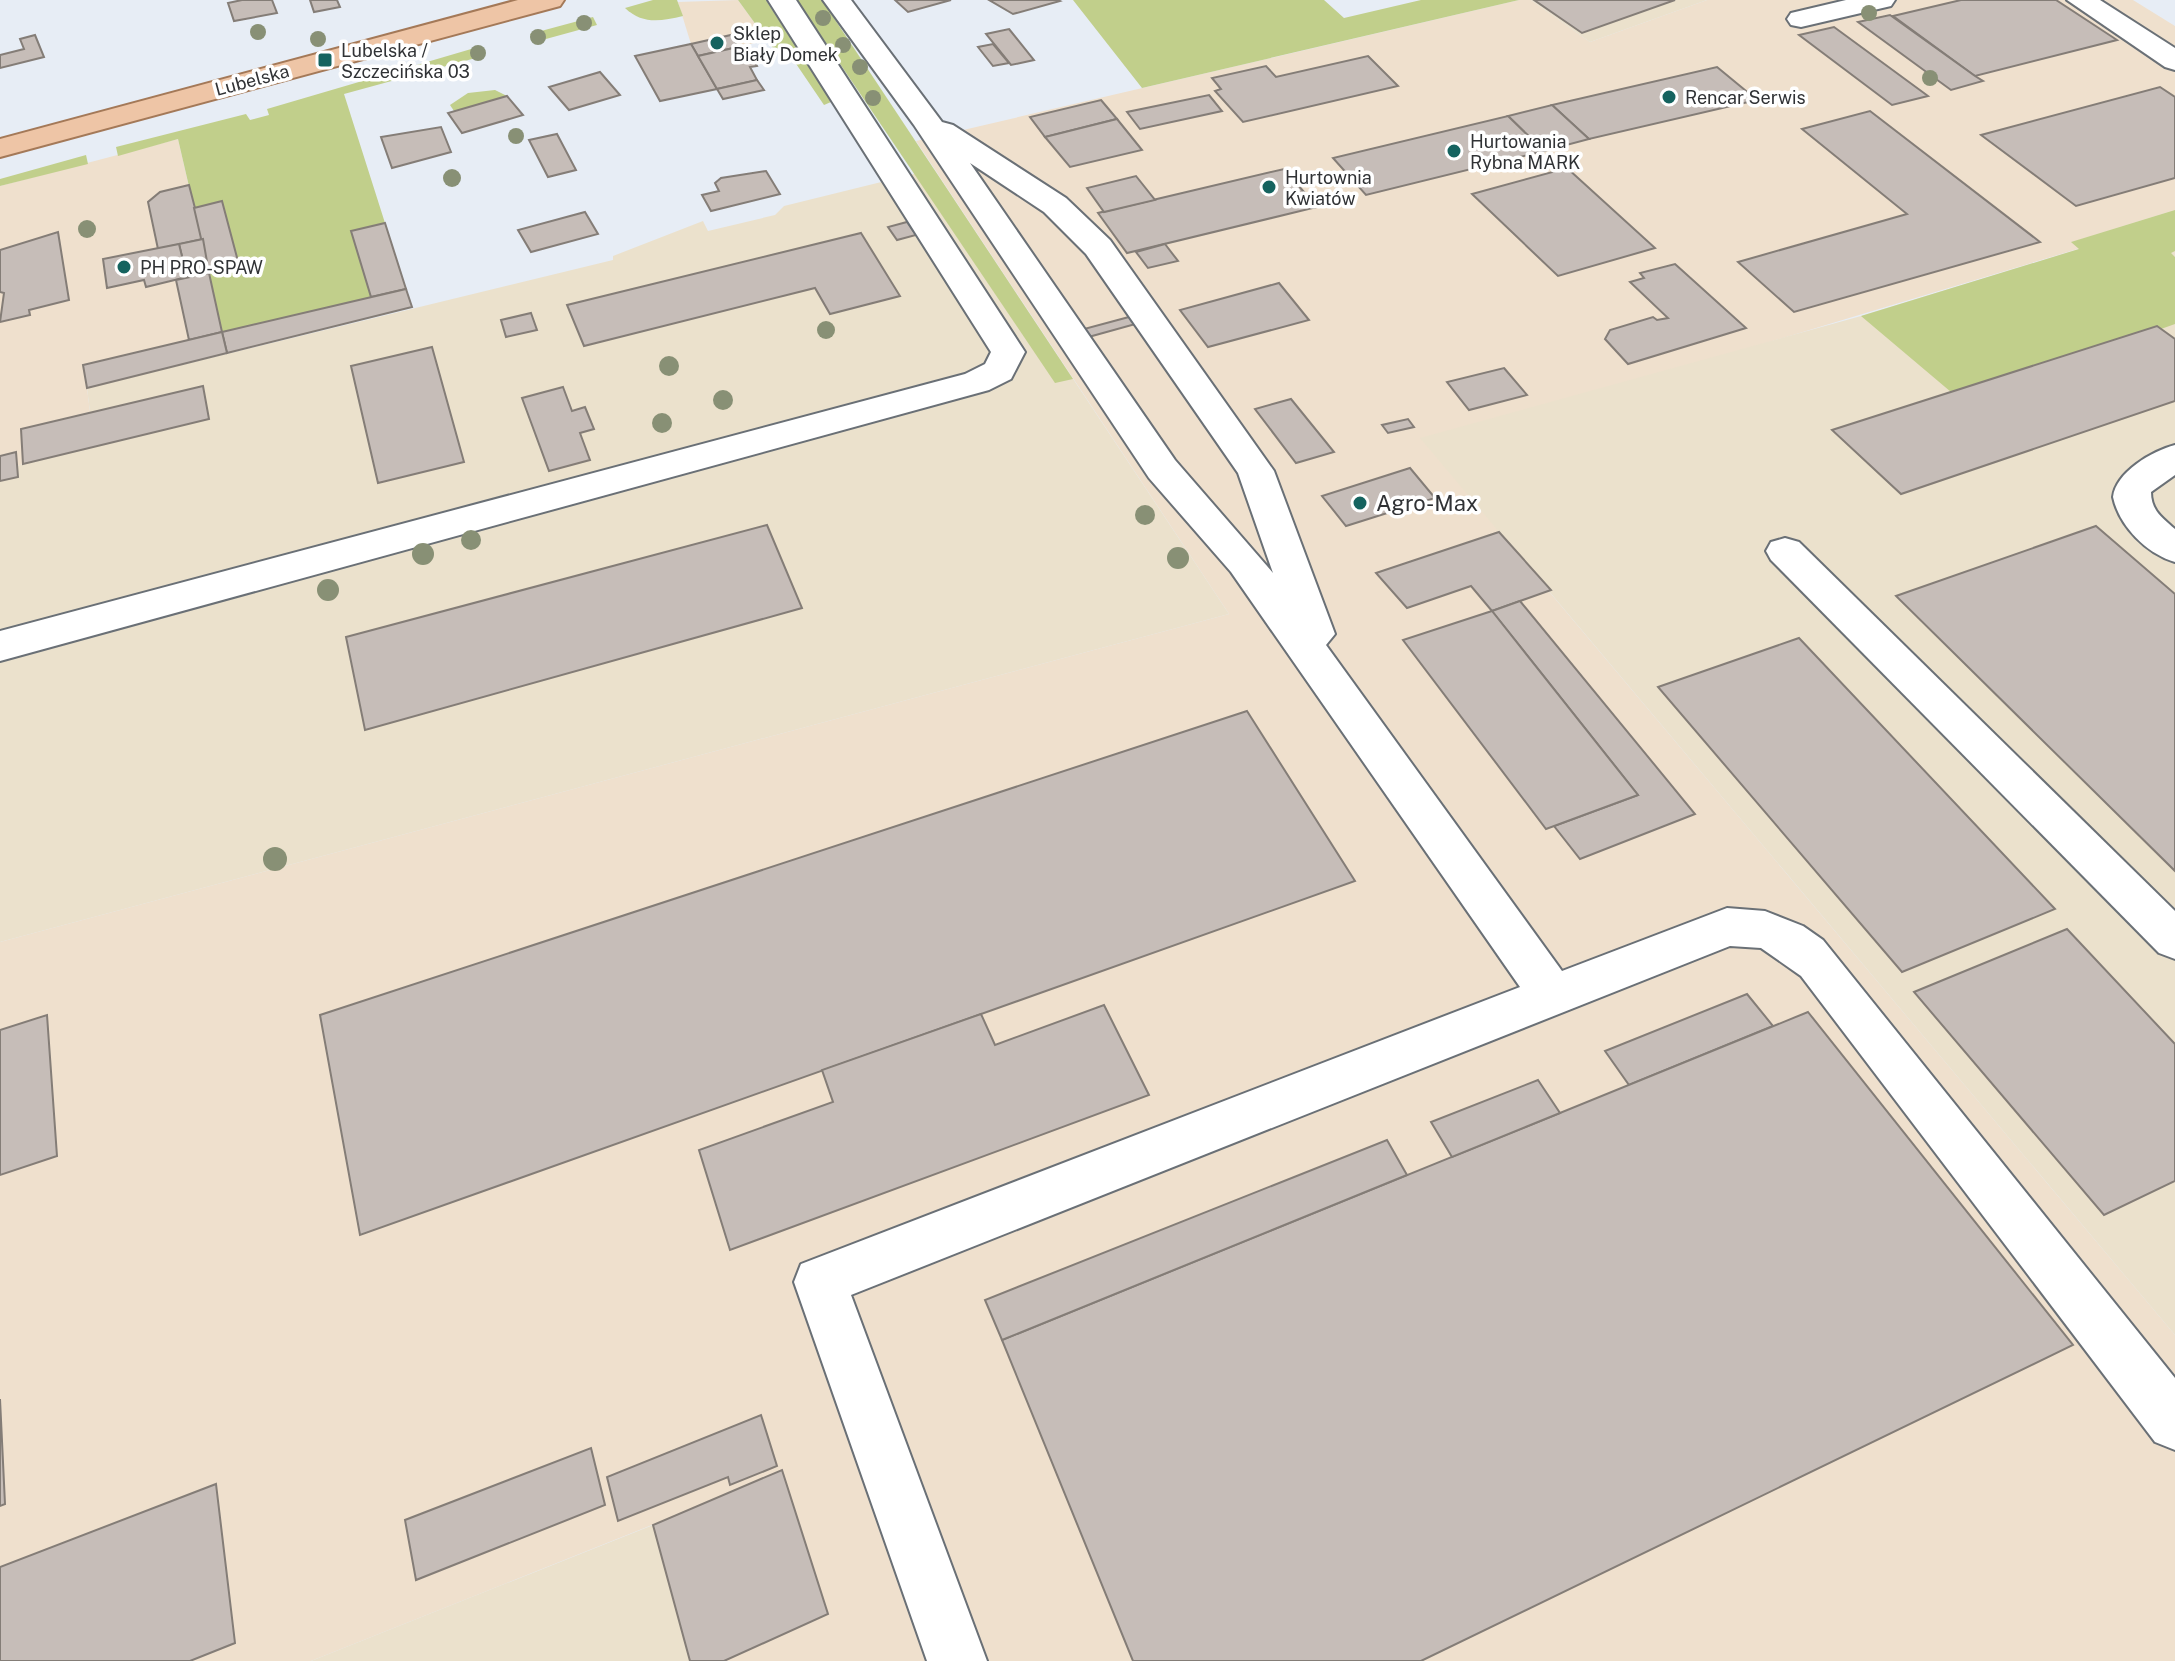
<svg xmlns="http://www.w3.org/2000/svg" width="2175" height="1661" font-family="'Public Sans',sans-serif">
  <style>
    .commercial { fill: #efe0cd }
    .industrial { fill: #ebe1cc }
    .green { fill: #c1cf8b }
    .building { fill: #c6bdb8; stroke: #847d77; stroke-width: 2 }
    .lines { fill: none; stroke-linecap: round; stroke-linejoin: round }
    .minor-casing { stroke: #6a7076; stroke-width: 4 }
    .major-casing { stroke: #a47958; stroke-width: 4 }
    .minor { fill: #fff; fill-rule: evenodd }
    .major { fill: #eec5a6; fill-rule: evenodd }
    .tree { fill: #889075 }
    .poi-dot { fill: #15635f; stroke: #fff; stroke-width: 3 }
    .labels { text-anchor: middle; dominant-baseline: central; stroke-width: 7; stroke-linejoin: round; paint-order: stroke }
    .far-poi-label { font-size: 18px; fill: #303235; stroke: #fff; text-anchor: start }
    .far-street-label { font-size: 18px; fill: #303235; stroke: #fff }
    .poi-label { font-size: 22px; fill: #303235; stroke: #fff; text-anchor: start }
  </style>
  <rect width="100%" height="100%" fill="#e7edf5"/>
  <!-- commercial -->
  <g class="commercial">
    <polygon points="738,0 767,40 738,47 730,35 691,44 678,2"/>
    <polygon points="1519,0 1531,0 1590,42 1707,0 2133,0 2175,26 2175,210 2072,242 2081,248 1713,359 1499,532 2175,1335 2175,1661 690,1661 652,1525 311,1661 0,1661 0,942 1229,614 916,141"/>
    <polygon points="178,139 227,353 87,388 90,412 21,429 23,464 17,466 15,452 0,456 0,186"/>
  </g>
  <!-- industrial -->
  <g class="industrial">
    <polygon points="1531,0 1707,0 1590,42"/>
    <polygon points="934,169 1229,614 0,942 0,481 17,477 17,466 23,464 21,429 90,412 87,388 613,260 613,256 703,221 708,231 775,215 784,206"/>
    <polygon points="2175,210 2175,1335 1420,438 1861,316 2079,249 2071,242"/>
    <polygon points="653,1525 690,1661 311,1661"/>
  </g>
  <!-- green -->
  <g class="green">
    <path d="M653 0H677L683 16C661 21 643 25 625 8Z"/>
    <polygon points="738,0 766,0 831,102 824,105 786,49 773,48"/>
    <polygon points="797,0 822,0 1073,379 1055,383"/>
    <polygon points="1073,0 1324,0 1344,18 1421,0 1519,0 1142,88"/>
    <polygon points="593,17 597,25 535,42 530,34"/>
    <polygon points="478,47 483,56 344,94 385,223 351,231 371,297 222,332 209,273 239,265 222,201 194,208 178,139 118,156 116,147 246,114 250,120 269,115 267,109"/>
    <polygon points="495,90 507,96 454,111 450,105 468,93"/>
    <polygon points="86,155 88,164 0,186 0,179"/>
    <polygon points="2175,210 2175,251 2171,253 2175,257 2175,324 2161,329 2157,326 1951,392 1861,316 2079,249 2071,242"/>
  </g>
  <!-- building -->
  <g class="building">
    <polygon points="242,0 272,0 277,13 234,21 228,3"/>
    <polygon points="310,0 337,0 340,7 314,12"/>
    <polygon points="895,0 951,0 908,12"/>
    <polygon points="989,0 1058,0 1060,1 1013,14"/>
    <polygon points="1534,0 1675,0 1582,33"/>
    <polygon points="1961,0 2056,0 2117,40 1975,76 1893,16"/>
    <polygon points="1890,15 1975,76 1983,81 1951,90 1858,22"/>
    <polygon points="1834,27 1928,96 1892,105 1799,35"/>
    <polygon points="1009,29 1034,60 1011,65 986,34"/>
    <polygon points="35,35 44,57 0,68 0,55 24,49 20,39"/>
    <polygon points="731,35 738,47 698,56 691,44"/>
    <polygon points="691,44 717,89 660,101 635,56"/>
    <polygon points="993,44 1009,63 993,66 978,47"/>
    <polygon points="738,47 746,61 754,60 757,66 750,67 757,80 717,89 698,56"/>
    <polygon points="1368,56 1398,86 1243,122 1215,91 1221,89 1212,78 1266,66 1276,77"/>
    <polygon points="1717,67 1757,100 1589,139 1552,105"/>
    <polygon points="600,72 620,95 569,110 549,87"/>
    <polygon points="757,80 764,90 723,99 717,89"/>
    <polygon points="2160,87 2175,97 2175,178 2076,206 1981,135"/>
    <polygon points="1209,95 1222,111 1140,129 1127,112"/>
    <polygon points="507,96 523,115 462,133 448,113"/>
    <polygon points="1101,100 1117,119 1045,137 1030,117"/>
    <polygon points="1552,105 1589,139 1544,151 1508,116"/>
    <polygon points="1870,111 2040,242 1794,312 1738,262 1907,214 1802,129"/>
    <polygon points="1508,116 1544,151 1366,195 1333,158"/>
    <polygon points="1117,119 1142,150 1070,167 1045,137"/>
    <polygon points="441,127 451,152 392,168 381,137"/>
    <polygon points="557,134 576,170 548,177 529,140"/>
    <polygon points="1567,168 1655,248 1558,276 1472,194"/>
    <polygon points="1284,169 1317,207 1127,253 1098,213"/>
    <polygon points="766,171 780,194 711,211 702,195 719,191 715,183 721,178"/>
    <polygon points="1136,176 1155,200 1104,212 1087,188"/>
    <polygon points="189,185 203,239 158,249 148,202 160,192"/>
    <polygon points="222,201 239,265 209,273 194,208"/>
    <polygon points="585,212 598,234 531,252 518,230"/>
    <polygon points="907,222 916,235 897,240 888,227"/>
    <polygon points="385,223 406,289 371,297 351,231"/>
    <polygon points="58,232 69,300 29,310 30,315 0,322 4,293 0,292 0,250"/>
    <polygon points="861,233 900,296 830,314 815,288 584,346 567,305"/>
    <polygon points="203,239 209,273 187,277 179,244"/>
    <polygon points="179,244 187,277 146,287 144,280 107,288 103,259"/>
    <polygon points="1165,244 1178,261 1148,268 1136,252"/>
    <polygon points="1675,264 1746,328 1628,364 1605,339 1610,330 1653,317 1657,320 1668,318 1630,282 1644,278 1640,273"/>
    <polygon points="209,273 222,332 189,340 176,280"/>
    <polygon points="1279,283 1309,320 1208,347 1180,310"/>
    <polygon points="406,289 412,307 227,353 222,332"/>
    <polygon points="531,313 537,330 506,337 501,320"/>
    <polygon points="1144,313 1150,320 1074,341 1069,333"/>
    <polygon points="2157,326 2175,339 2175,401 1901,494 1832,430"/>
    <polygon points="222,332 227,353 87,388 83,365"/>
    <polygon points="432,347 464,462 378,483 351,366"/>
    <polygon points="1504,368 1527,395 1469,410 1447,382"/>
    <polygon points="203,386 209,419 23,464 21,429"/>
    <polygon points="563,387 572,411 585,407 594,429 580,433 590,460 549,471 522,398"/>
    <polygon points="1291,399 1334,452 1296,463 1255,409"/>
    <polygon points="1408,419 1414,427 1388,433 1382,425"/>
    <polygon points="16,452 18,477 0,481 0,456"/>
    <polygon points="1410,468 1435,498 1346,526 1322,496"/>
    <polygon points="767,525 802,608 365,730 346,637"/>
    <polygon points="2096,526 2175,594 2175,871 1896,596"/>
    <polygon points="1499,532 1551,590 1492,611 1471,586 1407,608 1376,573"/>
    <polygon points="1520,601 1695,814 1580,859 1554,826 1638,795 1492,611"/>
    <polygon points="1492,611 1638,795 1546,829 1403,640"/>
    <polygon points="1799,638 2055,909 1902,972 1658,687"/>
    <polygon points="1247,711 1355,881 360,1235 320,1015"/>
    <polygon points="2067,929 2175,1044 2175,1181 2104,1215 1914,992"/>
    <polygon points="1747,994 1773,1026 1629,1085 1605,1051"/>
    <polygon points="1104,1005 1149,1095 730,1250 699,1150 833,1102 822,1070 981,1014 995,1045"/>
    <polygon points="1808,1012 2073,1345 1421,1661 1133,1661 1002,1340"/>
    <polygon points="47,1015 57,1156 0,1175 0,1030"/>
    <polygon points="1538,1080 1560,1113 1452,1157 1431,1122"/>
    <polygon points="1387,1140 1407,1175 1002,1340 985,1300"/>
    <polygon points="0,1399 5,1504 0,1506"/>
    <polygon points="761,1415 777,1466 730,1485 728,1477 618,1521 607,1477"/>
    <polygon points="591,1448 605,1505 416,1580 405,1520"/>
    <polygon points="782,1470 828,1614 724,1661 690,1661 653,1525"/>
    <polygon points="216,1484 235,1643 190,1661 0,1661 0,1567"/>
  </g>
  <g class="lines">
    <!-- minor casing -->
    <g class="minor-casing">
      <g id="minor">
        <polygon points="768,0 796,0 1025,352 1011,379 989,390 0,661 0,631 965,374 985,364 991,352"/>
        <path d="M823 0H851L942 122 953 125 1066 198 1110 240 1274 471 1335 634 1326 645 1562 971 1727 908 1765 911 1803 926 1823 940 2175 1378V1450L2155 1442 1801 976 1761 948 1730 946 851 1295 987 1661H927L794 1282 801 1264 1520 987 1231 572 1149 478 914 125ZM970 163 1044 212 1086 254 1238 473 1273 573 1175 460Z"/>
        <polygon points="1846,0 1895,0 1891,6 1801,27 1791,25 1787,19 1791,13"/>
        <polygon points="2067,0 2100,0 2175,48 2175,70 2165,67"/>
        <path d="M2175 445V475L2151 492C2151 510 2162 518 2175 529V562C2147 554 2119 526 2113 497 2116 472 2152 451 2175 445Z"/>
        <polygon points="1785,538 1799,542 2175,911 2175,959 2159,953 1771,560 1766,551 1771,542"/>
      </g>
    </g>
    <!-- major casing -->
    <g class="major-casing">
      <polygon id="major" points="518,0 564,0 560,6 0,157 0,139"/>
    </g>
    <!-- minor -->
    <use href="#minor" class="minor"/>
    <!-- major -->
    <use href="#major" class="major"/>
  </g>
  <!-- trees -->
  <g class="tree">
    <circle cx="1869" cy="13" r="8"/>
    <circle cx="823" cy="18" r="8"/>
    <circle cx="584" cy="23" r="8"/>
    <circle cx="258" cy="32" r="8"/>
    <circle cx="538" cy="37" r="8"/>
    <circle cx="318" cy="39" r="8"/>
    <circle cx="843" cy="45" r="8"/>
    <circle cx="478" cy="53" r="8"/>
    <circle cx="860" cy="67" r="8"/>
    <circle cx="1930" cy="78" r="8"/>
    <circle cx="873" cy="98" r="8"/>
    <circle cx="516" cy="136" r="8"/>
    <circle cx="452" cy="178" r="9"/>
    <circle cx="87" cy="229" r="9"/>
    <circle cx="826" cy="330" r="9"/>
    <circle cx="669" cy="366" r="10"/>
    <circle cx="723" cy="400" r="10"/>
    <circle cx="662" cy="423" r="10"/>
    <circle cx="1145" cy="515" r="10"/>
    <circle cx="471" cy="540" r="10"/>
    <circle cx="423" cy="554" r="11"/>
    <circle cx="1178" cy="558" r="11"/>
    <circle cx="328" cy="590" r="11"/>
    <circle cx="275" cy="859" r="12"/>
  </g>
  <!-- markers -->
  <g class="poi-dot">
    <circle cx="717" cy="43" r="8"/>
    <rect x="317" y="52" width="16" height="16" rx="4"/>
    <circle cx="1669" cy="97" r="8"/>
    <circle cx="1454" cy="151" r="8"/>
    <circle cx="1269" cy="187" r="8"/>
    <circle cx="124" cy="267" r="8"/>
    <circle cx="1360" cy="503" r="8"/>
  </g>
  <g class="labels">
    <!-- far-poi labels -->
    <g class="far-poi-label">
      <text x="733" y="33">Sklep<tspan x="733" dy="21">Biały Domek</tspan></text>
      <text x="341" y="50">Lubelska /<tspan x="341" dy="21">Szczecińska 03</tspan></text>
      <text x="1685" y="97">Rencar Serwis</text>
      <text x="1470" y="141">Hurtowania<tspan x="1470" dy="21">Rybna MARK</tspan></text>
      <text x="1285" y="177">Hurtownia<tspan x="1285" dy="21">Kwiatów</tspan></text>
      <text x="140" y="267">PH PRO-SPAW</text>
    </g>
    <!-- far-street labels -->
    <g class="far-street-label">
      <text transform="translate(252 80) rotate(-15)">Lubelska</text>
    </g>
    <!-- poi labels -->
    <g class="poi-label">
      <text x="1376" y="503">Agro-Max</text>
    </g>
  </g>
</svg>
